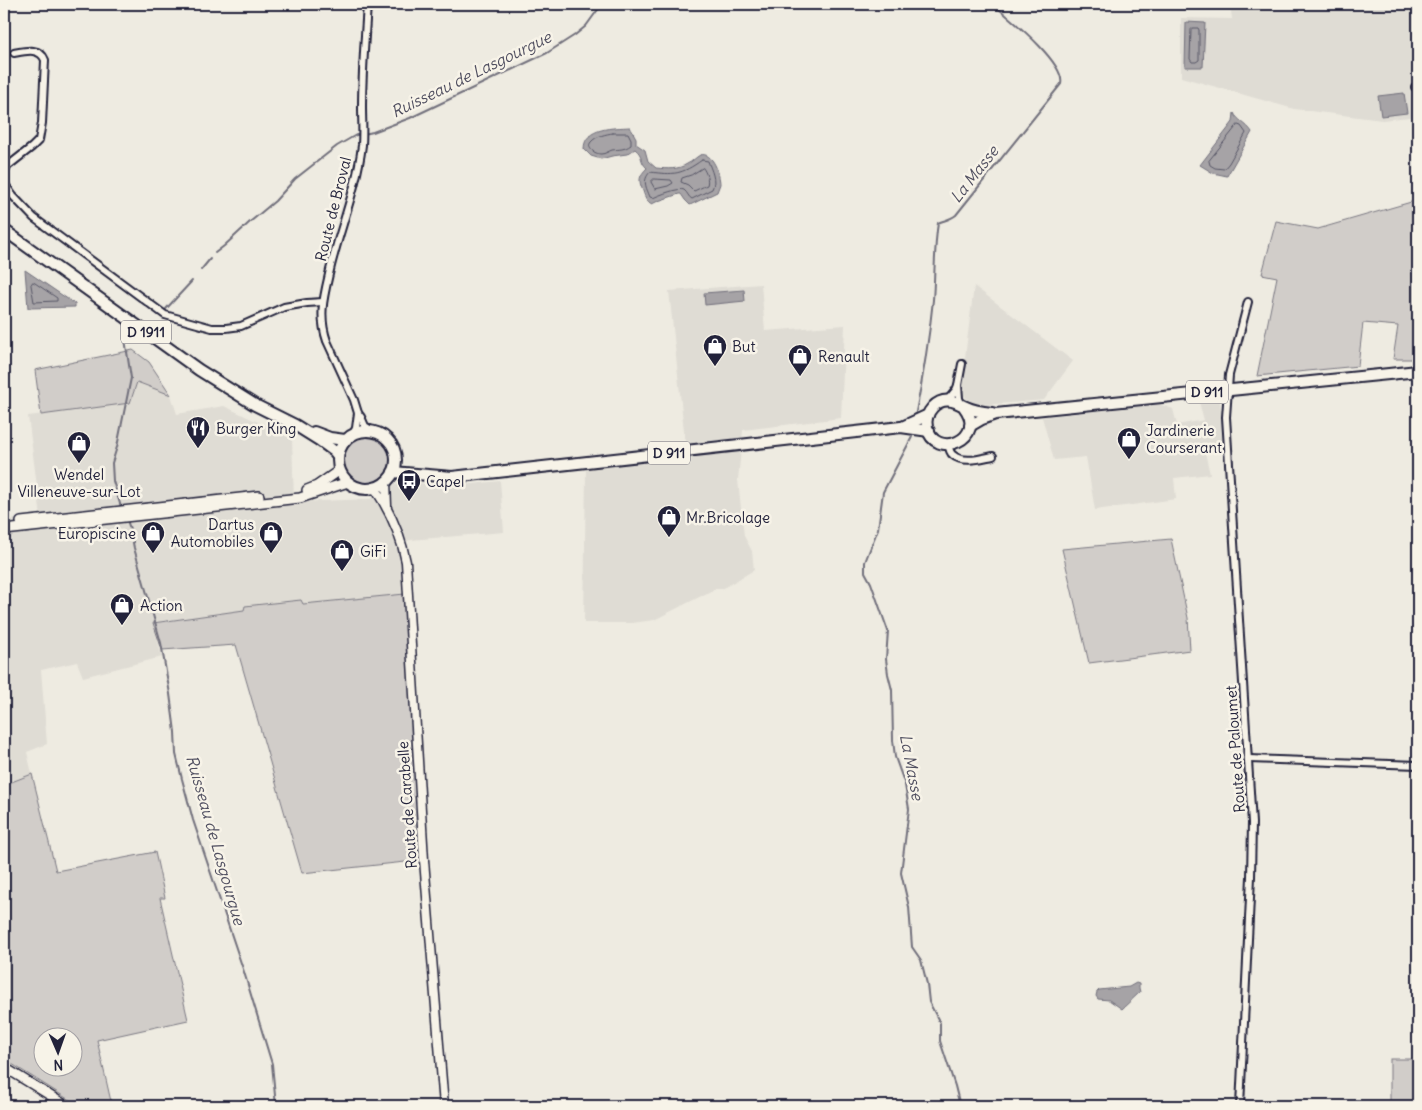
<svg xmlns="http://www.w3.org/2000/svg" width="1422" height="1110" font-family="Delius,sans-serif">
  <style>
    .built { fill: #dfdcd4 }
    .green { fill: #d1cdc9; stroke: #7a7882; fill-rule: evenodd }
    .water { fill: #a6a3a6; stroke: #716f7b }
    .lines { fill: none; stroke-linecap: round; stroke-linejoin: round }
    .shore { stroke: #575666; stroke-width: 1 }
    .stream { stroke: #716f7b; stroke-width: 2 }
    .minor-casing { stroke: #22223b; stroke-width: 10 }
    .tertiary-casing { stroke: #22223b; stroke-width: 11 }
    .secondary-casing { stroke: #22223b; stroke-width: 12 }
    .primary-casing { stroke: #22223b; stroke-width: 14 }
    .minor { stroke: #f7f3e8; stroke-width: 6 }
    .tertiary { stroke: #f7f3e8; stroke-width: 8 }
    .secondary { stroke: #f7f3e8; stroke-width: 9 }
    .primary { stroke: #f7f3e8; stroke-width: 10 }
    .labels { text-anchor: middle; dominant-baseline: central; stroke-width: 5; stroke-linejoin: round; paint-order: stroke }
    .shield { fill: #f7f3e8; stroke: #62616f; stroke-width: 1 }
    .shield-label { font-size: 14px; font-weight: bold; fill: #22223b }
    .street-label { font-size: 15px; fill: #22223b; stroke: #f7f3e8 }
    .poi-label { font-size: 15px; fill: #22223b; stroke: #f7f3e8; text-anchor: start }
    .water-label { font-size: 16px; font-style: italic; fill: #504f60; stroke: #f7f3e8 }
  </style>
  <rect width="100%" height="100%" fill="#eeebe1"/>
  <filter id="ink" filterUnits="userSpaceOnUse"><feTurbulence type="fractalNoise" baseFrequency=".02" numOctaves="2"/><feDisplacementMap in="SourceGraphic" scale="10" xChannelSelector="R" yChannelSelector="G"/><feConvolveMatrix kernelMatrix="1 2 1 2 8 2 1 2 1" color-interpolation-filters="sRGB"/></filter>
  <g filter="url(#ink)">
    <!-- built -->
    <g class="built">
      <polygon points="1230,4 1418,4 1418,43 1412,44 1418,116 1382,120 1294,109 1181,77 1181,18 1232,19"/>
      <polygon points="761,284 765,331 845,325 841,418 743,430 738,480 744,536 752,551 754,570 722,589 715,589 654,620 632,623 584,623 586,469 687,459 669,291"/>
      <polygon points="974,286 1073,361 1044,400 985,405 973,403 966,398 961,389"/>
      <polygon points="137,381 171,395 177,414 224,406 292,438 294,502 370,499 403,480 445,487 500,481 504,532 410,540 398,544 403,558 405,594 302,604 301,600 245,606 244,610 153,623 162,657 83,677 77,662 41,670 47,744 27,752 32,774 4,785 4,498 6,520 41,517 28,416 130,403"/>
      <polygon points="1220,400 1224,444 1204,448 1210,474 1174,478 1176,499 1095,510 1086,457 1054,460 1042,417 1159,404 1173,409 1177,425 1204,420 1199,402"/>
    </g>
    <!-- green -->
    <g class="green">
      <polygon points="1418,200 1418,359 1393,359 1398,326 1363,323 1358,366 1257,376 1277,277 1262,274 1276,221 1318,229"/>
      <polygon points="133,350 149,362 171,395 137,382 130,403 41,415 35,370"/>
      <circle cx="368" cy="460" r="24"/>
      <polygon points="1171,539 1188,618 1190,650 1089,663 1062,549"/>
      <polygon points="405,594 424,860 302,873 236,645 162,650 153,623 244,610 245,606 301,600 303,604"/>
      <path d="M32 774 56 871 155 852 165 898H160L188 1020 97 1040 112 1106H79L4 1059V785ZM42 1038H72V1068H42Z"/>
      <rect x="1390" y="1059" width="28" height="47"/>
    </g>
    <!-- water -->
    <g class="water">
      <polygon points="1186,22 1205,23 1203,67 1185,67"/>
      <polygon points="1404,93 1407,113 1381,116 1378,96"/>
      <path d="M1234 113C1237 120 1247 124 1252 132L1227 176 1213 173 1200 165 1233 122Z"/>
      <path d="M630 127 636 138V144L645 150 648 161 656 168C667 169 678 170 687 164 692 162 696 157 700 155 713 151 720 175 720 184 719 187 718 189 717 192L690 205 685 200 681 194H679L658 201 652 204C646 201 645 197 643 191 638 180 639 176 647 168 639 161 644 156 635 149L627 154 612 156 601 159 591 156 584 149C584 127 614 128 630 127Z"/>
      <polygon points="25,270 75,304 75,307 28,308"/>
      <polygon points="744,290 745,301 705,305 704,293"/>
      <polygon points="1136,983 1139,984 1139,988 1140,992 1122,1009 1109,1000 1098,999 1096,996 1097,992 1099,990 1129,987"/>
    </g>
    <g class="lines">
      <!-- shore -->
      <g class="shore">
        <polygon points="1193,28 1198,28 1199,30 1199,60 1196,62 1192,62 1190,59 1191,30"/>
        <polygon points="1238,125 1241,126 1246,133 1229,163 1224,169 1215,168 1210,165 1209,161"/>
        <path d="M613 133H628L631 139V145C624 150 620 149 612 150 609 151 605 154 601 154 595 154 586 148 591 142 596 136 606 134 613 133Z"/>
        <path d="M702 160 708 161C711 170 717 180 712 189L692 199C688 197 688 193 684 190 680 187 659 195 653 198L650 197C646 187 642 181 650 172 674 175 681 175 702 160Z"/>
        <path d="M703 168C706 172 709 180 707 185L694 191 688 185 681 182 682 178 691 175Z"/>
        <polygon points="654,179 671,180 673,183 668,186 655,189 651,182"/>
        <polygon points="33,282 35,283 57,298 57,301 34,302 31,285"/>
      </g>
      <!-- stream -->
      <g class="stream">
        <polyline points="364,134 373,132 410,118 547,53 575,35 586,26 602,4"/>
        <polyline points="215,253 224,246 250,222 275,201 295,179 337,146 356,135 359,135"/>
        <polyline points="201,270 210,259"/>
        <polyline points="166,309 192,281"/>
        <path d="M915 417C923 378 929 339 933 300 935 274 934 248 938 223 944 220 950 220 956 215L1061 84C1066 63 1008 17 993 4"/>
        <polyline points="912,437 883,492 878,529 865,562 865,572 871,583 888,631 886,659 888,674 892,690 893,740 895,757 905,785 909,809 901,873 909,907 912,947 921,960 927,984 929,1002 940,1023 940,1041 955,1086 960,1106"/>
        <polyline points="121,507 113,481 112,463 117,447 131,378 125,339 129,335 136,333"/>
        <polyline points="127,520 131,532 134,548 161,643 170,694 175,732 176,754 182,779 193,820 244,972 272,1064 276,1106"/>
      </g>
      <!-- minor casing -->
      <g class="minor-casing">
        <g id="minor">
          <path d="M367 4C365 38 362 72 362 107 362 119 363 132 362 145 357 188 340 228 330 270 324 296 318 315 327 341L354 400 358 413 361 417 365 426 373 431"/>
          <polyline points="1415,87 1418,87"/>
          <path d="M4 169 32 147 39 140 42 123 45 60C40 47 25 51 14 53"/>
          <polyline points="4,183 13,196 34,218 165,315 212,328 226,328 241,326 284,307 307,303 323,302"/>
          <polyline points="958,385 962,364"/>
          <polyline points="947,401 956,390 958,385 959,398 961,404"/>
          <polyline points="353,434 356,428 358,413"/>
          <path d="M949 444C949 448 950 453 953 455 963 464 982 458 993 456"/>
          <polyline points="1249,759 1418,765"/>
          <polyline points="1240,1106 1251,877 1252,823 1226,417 1229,375 1248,302"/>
        </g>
      </g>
      <!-- tertiary casing -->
      <g class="tertiary-casing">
        <g id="tertiary">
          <polyline points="386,481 387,506"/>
          <path d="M374 487C390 511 401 535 406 562L424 860 444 1106"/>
          <polyline points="4,1067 67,1106"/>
        </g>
      </g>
      <!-- secondary casing -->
      <g class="secondary-casing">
        <g id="secondary">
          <polyline points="307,490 317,486 340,470"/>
          <polyline points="21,522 259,496"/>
          <polyline points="4,530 300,498 348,482"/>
        </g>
      </g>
      <!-- primary casing -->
      <g class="primary-casing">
        <g id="primary">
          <polyline points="4,230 199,370 255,405 295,425 319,440 334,451 338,456"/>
          <path d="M964 407C989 439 934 461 927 427 924 412 937 398 952 401 958 402 961 405 966 407 974 411 983 412 992 413"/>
          <polyline points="970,426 982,419 996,414 1418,371"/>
          <polyline points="902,427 928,415"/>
          <circle cx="367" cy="460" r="29"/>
          <polyline points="314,432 330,438 345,440"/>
          <polyline points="393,472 452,477 901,427 929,431"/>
        </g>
      </g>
      <!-- minor -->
      <use href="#minor" class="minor"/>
      <!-- tertiary -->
      <use href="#tertiary" class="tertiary"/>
      <!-- secondary -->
      <use href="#secondary" class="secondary"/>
      <!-- primary -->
      <use href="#primary" class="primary"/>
    </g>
  </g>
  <!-- icons -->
  <defs>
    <g id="shop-pin" transform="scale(1.25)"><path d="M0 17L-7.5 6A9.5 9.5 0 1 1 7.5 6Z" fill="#22223b" stroke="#f7f3e8"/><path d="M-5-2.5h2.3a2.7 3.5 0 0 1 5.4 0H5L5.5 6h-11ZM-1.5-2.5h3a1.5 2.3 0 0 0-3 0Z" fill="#fff"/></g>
    <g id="restaurant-pin" transform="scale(1.25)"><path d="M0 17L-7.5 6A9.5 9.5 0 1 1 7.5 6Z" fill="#22223b" stroke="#f7f3e8"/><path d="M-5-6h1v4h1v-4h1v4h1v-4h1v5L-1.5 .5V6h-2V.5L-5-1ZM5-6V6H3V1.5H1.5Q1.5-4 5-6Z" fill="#fff"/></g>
    <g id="bus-pin" transform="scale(1.25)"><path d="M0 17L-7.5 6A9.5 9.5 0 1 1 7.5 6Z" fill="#22223b" stroke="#f7f3e8"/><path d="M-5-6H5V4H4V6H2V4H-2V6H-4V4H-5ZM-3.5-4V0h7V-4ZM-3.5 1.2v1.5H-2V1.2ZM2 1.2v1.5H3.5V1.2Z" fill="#fff"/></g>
  </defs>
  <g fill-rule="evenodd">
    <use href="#shop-pin" x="715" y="346"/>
    <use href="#shop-pin" x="800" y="356"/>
    <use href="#restaurant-pin" x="198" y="428"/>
    <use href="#shop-pin" x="1129" y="439"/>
    <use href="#shop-pin" x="79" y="443"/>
    <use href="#bus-pin" x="409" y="481"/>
    <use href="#shop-pin" x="669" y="517"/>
    <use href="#shop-pin" x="153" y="533"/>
    <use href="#shop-pin" x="271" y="533"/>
    <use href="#shop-pin" x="342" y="551"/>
    <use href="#shop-pin" x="122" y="605"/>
  </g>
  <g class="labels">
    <!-- shield labels -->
    <g class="shield">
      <rect x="121" y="320.5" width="50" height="23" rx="4"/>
      <rect x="1186" y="380.5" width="42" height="23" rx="4"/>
      <rect x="648" y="441.5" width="42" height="23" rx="4"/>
    </g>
    <g class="shield-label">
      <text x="146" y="332">D 1911</text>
      <text x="1207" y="392">D 911</text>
      <text x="669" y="453">D 911</text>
    </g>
    <!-- street labels -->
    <g class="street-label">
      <text transform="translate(333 209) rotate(-76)">Route de Broval</text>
      <text transform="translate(1235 749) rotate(-94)">Route de Paloumet</text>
      <text transform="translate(407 805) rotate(-94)">Route de Carabelle</text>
    </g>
    <!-- poi labels -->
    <g class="poi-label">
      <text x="732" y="346">But</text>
      <text x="818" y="356">Renault</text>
      <text x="216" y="428">Burger King</text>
      <text x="1146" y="430">Jardinerie<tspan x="1146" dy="17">Courserant</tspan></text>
      <text x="79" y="474" text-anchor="middle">Wendel<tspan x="79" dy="17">Villeneuve-sur-Lot</tspan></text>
      <text x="426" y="481">Capel</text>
      <text x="686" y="517">Mr.Bricolage</text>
      <text x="254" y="524" text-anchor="end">Dartus<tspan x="254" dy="17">Automobiles</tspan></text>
      <text x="136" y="533" text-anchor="end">Europiscine</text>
      <text x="360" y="551">GiFi</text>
      <text x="140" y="605">Action</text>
    </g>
    <!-- water labels -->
    <g class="water-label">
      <text transform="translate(471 74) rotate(-26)">Ruisseau de Lasgourgue</text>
      <text transform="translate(974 174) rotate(-52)">La Masse</text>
      <text transform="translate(912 767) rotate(79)">La Masse</text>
      <text transform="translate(216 840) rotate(74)">Ruisseau de Lasgourgue</text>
    </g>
  </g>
  <!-- margin -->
  <rect width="1422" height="1110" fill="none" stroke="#f7f3e8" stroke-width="20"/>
  <rect x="10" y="10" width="1402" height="1090" fill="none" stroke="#22223b" stroke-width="2" filter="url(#ink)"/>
  <!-- north arrow -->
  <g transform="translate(58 1052) rotate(178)"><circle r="24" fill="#f7f3e8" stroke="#a29fa3"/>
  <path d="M0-4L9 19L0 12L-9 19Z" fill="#22223b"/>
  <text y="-8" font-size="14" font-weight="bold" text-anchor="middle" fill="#22223b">N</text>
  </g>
</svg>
